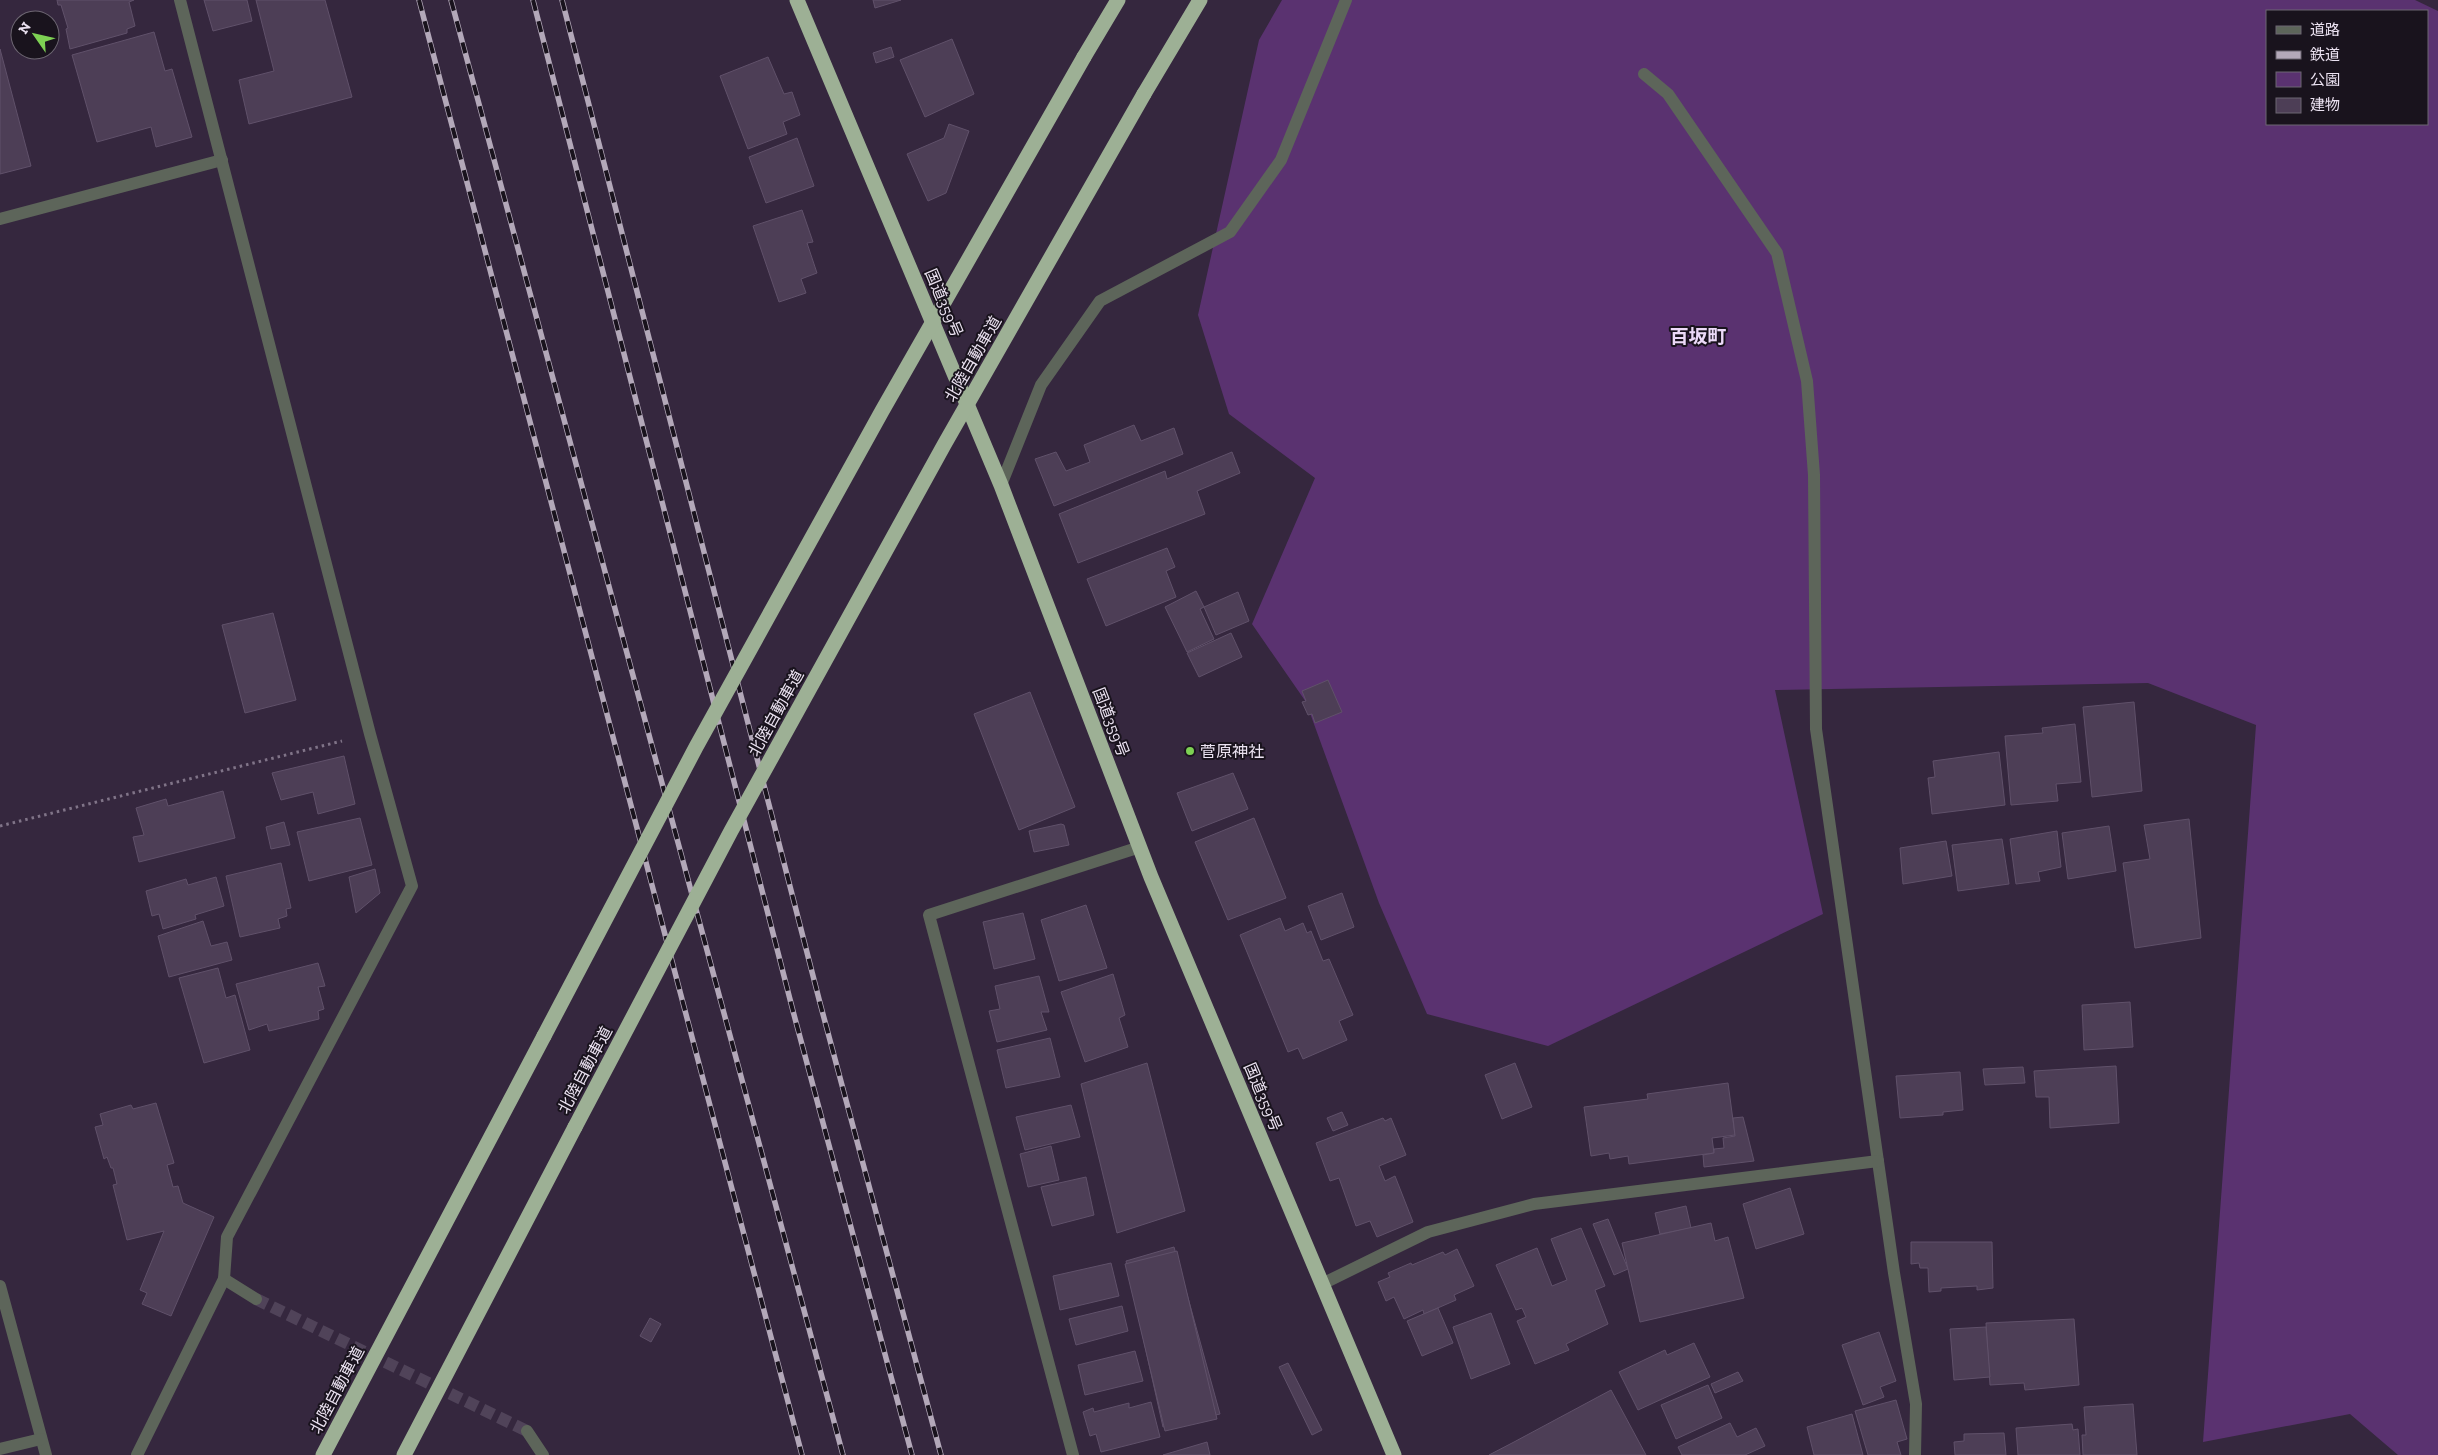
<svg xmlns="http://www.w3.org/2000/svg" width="2438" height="1455" font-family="'Zilla Slab','Noto Sans JP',serif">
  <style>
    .green { fill: #5a3270; fill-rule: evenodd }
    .building { fill: #4d3e56; stroke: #60516a }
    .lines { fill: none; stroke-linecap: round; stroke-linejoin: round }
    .street-tunnel { stroke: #504359; stroke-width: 12; stroke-dasharray: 12 6; stroke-linecap: butt }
    .path { stroke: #807488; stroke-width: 3; stroke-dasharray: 2.5 4; stroke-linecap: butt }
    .street { stroke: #5d655a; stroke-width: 12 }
    .highway { stroke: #9db095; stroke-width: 15 }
    .rail-casing { stroke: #b3a8b9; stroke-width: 5.5 }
    .rail { stroke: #19131d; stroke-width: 4; stroke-dasharray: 11; stroke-linecap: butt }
    .highway-bridge { stroke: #9db095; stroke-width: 15 }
    .poi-dot { fill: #7dd153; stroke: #19131d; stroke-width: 2 }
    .labels { text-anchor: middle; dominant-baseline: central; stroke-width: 4; stroke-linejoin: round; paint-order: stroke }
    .street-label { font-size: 16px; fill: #ebe2f1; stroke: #19131d }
    .poi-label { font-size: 16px; fill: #ebe2f1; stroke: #19131d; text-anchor: start }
    .quarter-label { font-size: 19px; font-weight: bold; fill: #ecdaf8; stroke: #19131d }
  </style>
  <rect width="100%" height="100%" fill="#35273e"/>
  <!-- green -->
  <path class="green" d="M1282 0H2415L2438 11V1455H2398L2350 1414 2203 1442 2256 725 2148 683 1775 690 1823 914 1548 1046 1427 1014 1379 903 1306 702 1252 624 1315 478 1229 414 1198 315 1259 40ZM2267 11H2427V124H2267Z"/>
  <!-- building -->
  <g class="building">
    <polygon points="57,0 134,0 129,2 135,26 127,29 127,33 70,49 66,29 68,28 61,5 58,5"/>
    <polygon points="204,0 247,0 252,21 213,31"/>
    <polygon points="256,0 325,0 352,97 249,124 239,80 274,71"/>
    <polygon points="873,0 901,0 875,8"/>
    <polygon points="154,32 165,71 172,69 192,137 156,147 151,127 97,142 72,55"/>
    <polygon points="952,39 974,94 925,117 900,60"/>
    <polygon points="891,47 894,57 876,63 873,53"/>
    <polygon points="0,49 31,166 0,174"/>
    <polygon points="768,57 784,94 792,92 800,115 783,122 787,134 748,149 720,76"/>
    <polygon points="949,124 969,131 946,193 928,201 907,154 944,138"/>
    <polygon points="797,138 814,186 766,203 749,157"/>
    <polygon points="802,210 813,242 807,243 817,273 801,279 806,293 779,302 753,226"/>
    <polygon points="1134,425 1141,441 1174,428 1183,454 1054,506 1035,459 1056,452 1066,471 1090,462 1084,445"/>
    <polygon points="1232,452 1240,473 1197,491 1205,514 1078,563 1059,514 1165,471 1167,479"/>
    <polygon points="1167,548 1175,567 1166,571 1176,597 1106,626 1087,579"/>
    <polygon points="1196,591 1204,607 1200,609 1214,639 1187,652 1165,607"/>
    <polygon points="1238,592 1249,621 1216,635 1204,607"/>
    <polygon points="273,613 296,700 245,713 222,625"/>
    <polygon points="1231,633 1242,657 1199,677 1187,653"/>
    <polygon points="1328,680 1342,712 1315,723 1312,714 1308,715 1302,702 1306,701 1302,691"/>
    <polygon points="1030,692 1075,807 1019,830 974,714"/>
    <polygon points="2134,702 2142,791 2092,797 2083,707"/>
    <polygon points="2075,724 2081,782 2056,784 2058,801 2011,805 2005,736 2043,733 2042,728"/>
    <polygon points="1999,752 2005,805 1932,814 1928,778 1935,777 1933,761"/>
    <polygon points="344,756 355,804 318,814 313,792 281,800 272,773"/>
    <polygon points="1233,773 1248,809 1192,831 1177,793"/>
    <polygon points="223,791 235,838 139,862 133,837 144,835 136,808 166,799 168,806"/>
    <polygon points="360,818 372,865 309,881 297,832"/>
    <polygon points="1254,818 1286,898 1228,920 1195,842"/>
    <polygon points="2189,819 2201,938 2135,948 2123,863 2150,859 2144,825"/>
    <polygon points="284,822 290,845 271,849 266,827"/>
    <polygon points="1061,824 1064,825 1069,845 1034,852 1029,831"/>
    <polygon points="2109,826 2116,871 2068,879 2062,833"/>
    <polygon points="2057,831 2061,867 2038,872 2040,881 2016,884 2010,839"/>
    <polygon points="2002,839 2009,884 1958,891 1952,845"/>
    <polygon points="1946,841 1952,876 1903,884 1900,848"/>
    <polygon points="281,863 291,908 286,909 287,916 278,919 280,928 240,937 226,876"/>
    <polygon points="375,869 380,893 356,913 349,877"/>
    <polygon points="216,877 224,906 195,915 196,919 163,929 159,914 152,916 146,891 186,879 188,885"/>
    <polygon points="1342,893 1354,927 1321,940 1308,906"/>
    <polygon points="1086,905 1107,968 1059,981 1041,920"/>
    <polygon points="1023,913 1035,959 994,969 983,922"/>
    <polygon points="1280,918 1285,931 1303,923 1307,933 1311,931 1323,961 1329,959 1353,1015 1339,1021 1347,1040 1303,1059 1298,1048 1288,1052 1240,935"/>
    <polygon points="203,921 211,946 227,942 232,960 169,977 158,936"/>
    <polygon points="318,963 325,986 318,987 324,1009 318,1011 319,1019 269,1031 267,1024 249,1030 236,984"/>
    <polygon points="218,968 226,998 235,995 250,1050 204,1063 179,978"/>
    <polygon points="1113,974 1125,1015 1119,1018 1128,1047 1085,1062 1061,992"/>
    <polygon points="1039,976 1049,1012 1041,1012 1047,1030 997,1042 989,1011 1000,1009 995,986"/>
    <polygon points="2130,1002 2133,1047 2084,1050 2082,1005"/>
    <polygon points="1050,1038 1060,1077 1006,1088 997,1050"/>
    <polygon points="1147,1063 1185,1211 1117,1233 1081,1084"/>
    <polygon points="1515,1063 1532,1107 1502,1119 1485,1075"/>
    <polygon points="2116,1066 2119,1123 2050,1128 2049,1097 2036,1097 2034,1071"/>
    <polygon points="2023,1067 2025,1083 1985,1085 1983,1069"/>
    <polygon points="1960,1072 1963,1110 1943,1112 1943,1115 1900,1118 1896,1076"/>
    <polygon points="1728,1083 1735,1135 1712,1138 1714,1153 1629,1164 1628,1156 1610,1159 1609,1153 1591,1156 1584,1107 1648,1099 1647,1094"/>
    <polygon points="156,1103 174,1163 167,1165 173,1187 178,1186 183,1203 214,1217 171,1316 142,1304 147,1293 140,1290 164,1231 127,1240 113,1185 117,1184 113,1168 111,1168 107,1157 104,1159 95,1127 103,1125 100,1114 131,1105 133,1109"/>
    <polygon points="1071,1105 1080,1137 1025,1150 1016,1117"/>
    <polygon points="1342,1112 1348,1125 1333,1131 1327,1118"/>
    <polygon points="1743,1117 1754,1161 1704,1167 1703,1155 1714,1153 1714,1149 1724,1148 1723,1138 1735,1136 1733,1118"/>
    <polygon points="1383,1118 1385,1121 1391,1118 1406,1155 1379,1166 1385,1181 1395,1176 1413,1222 1377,1237 1370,1221 1356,1226 1339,1178 1330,1181 1316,1143"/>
    <polygon points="1051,1146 1059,1180 1028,1187 1020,1154"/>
    <polygon points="1086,1177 1094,1215 1052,1226 1041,1187"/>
    <polygon points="1790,1188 1804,1234 1756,1249 1743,1204"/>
    <polygon points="1686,1206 1691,1228 1660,1234 1655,1213"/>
    <polygon points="1608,1219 1628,1269 1614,1275 1593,1224"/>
    <polygon points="1711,1223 1715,1241 1728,1237 1744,1298 1640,1322 1622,1243"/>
    <polygon points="1581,1228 1605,1286 1595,1290 1608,1324 1566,1344 1569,1350 1535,1364 1517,1321 1526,1317 1522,1308 1516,1310 1496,1265 1537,1248 1552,1286 1567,1280 1551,1239"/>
    <polygon points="1911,1242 1992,1242 1993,1288 1977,1290 1977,1286 1941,1288 1941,1291 1929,1292 1928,1268 1920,1268 1919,1263 1911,1264"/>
    <polygon points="1174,1247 1220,1414 1163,1427 1126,1261"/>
    <polygon points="1457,1249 1474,1286 1454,1295 1456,1300 1424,1314 1423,1310 1404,1319 1394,1297 1386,1301 1378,1282 1390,1277 1388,1273 1411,1263 1412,1265 1443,1252 1445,1255"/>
    <polygon points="1177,1251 1217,1419 1165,1431 1125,1264"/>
    <polygon points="1111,1263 1119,1296 1060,1310 1053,1276"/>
    <polygon points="1122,1306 1128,1331 1076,1345 1069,1319"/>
    <polygon points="1438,1308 1453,1343 1422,1356 1407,1321"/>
    <polygon points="1491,1313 1510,1364 1471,1379 1453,1327"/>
    <polygon points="650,1318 661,1324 651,1342 640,1336"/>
    <polygon points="2074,1319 2079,1385 2025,1390 2024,1383 1990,1385 1986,1323"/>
    <polygon points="1986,1327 1990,1377 1954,1380 1950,1329"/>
    <polygon points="1879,1332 1896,1381 1880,1387 1884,1397 1863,1405 1842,1345"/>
    <polygon points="1694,1343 1710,1377 1638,1410 1619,1372 1665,1350 1667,1355"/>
    <polygon points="1135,1351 1143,1381 1085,1395 1078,1365"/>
    <polygon points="1288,1363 1322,1430 1312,1435 1279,1367"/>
    <polygon points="1738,1372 1743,1381 1715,1393 1711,1384"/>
    <polygon points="1708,1385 1722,1418 1676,1439 1661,1405"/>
    <polygon points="1611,1390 1646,1455 1489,1455 1514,1442"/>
    <polygon points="1896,1400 1907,1439 1897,1442 1901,1455 1868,1455 1855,1411"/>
    <polygon points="1151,1402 1160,1437 1101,1452 1096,1434 1090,1436 1083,1412 1093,1408 1094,1412 1129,1403 1129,1408"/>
    <polygon points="2133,1404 2137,1455 2083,1455 2082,1435 2086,1435 2084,1407"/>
    <polygon points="1852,1414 1863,1455 1814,1455 1807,1427"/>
    <polygon points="1730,1423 1737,1437 1756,1428 1765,1446 1745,1455 1682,1455 1678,1447"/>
    <polygon points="2072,1424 2073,1430 2078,1429 2080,1455 2018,1455 2016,1428"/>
    <polygon points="2004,1433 2006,1455 1955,1455 1954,1442 1964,1441 1964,1434"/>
    <polygon points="1207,1442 1210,1455 1163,1455"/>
  </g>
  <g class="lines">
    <!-- street-tunnel -->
    <polyline class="street-tunnel" points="256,1299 527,1431"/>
    <!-- path -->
    <polyline class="path" points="0,826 342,741"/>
    <!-- street -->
    <g class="street">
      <polyline points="1644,74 1668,94 1777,253 1807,381 1814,475 1816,729 1894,1273 1916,1404 1915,1455"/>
      <polyline points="0,219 222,160"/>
      <polyline points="1001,485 1041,385 1100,301 1230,232 1281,160 1346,0"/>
      <polyline points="224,1279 256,1299"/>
      <polyline points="1322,1284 1428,1232 1534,1204 1878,1161"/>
      <polyline points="0,1286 46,1455"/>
      <polyline points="527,1431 543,1455"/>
      <polyline points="0,1449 41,1439"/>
      <polyline points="137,1455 224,1279 227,1237 412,886 370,734 180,0"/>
      <polyline points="1073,1455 929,915 1140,847"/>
    </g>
    <!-- highway -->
    <g class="highway">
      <polyline points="797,0 1001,485 1151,877 1394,1455"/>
      <polyline points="1084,57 1118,0"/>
      <polyline points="1144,94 1200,0"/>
      <polyline points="323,1455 544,1036"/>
      <polyline points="404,1455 575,1127"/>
    </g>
    <!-- rail casing -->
    <g class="rail-casing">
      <g id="rail">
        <polyline points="419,0 802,1455"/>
        <polyline points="451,0 843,1455"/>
        <polyline points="533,0 793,1011 912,1455"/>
        <polyline points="562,0 820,1003 941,1455"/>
      </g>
    </g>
    <!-- rail -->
    <use href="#rail" class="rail"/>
    <!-- highway-bridge -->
    <g class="highway-bridge">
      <polyline points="544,1036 696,747 882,411 1084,57"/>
      <polyline points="575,1127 731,831 944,445 1144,94"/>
    </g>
  </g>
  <!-- markers -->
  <circle class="poi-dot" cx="1190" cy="751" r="5"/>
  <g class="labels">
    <!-- street labels -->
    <g class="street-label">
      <text transform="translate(944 303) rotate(67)">国道359号</text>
      <text transform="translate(973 359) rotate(-60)">北陸自動車道</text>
      <text transform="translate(776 713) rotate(-61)">北陸自動車道</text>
      <text transform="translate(1111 722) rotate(69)">国道359号</text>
      <text transform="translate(585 1070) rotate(-62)">北陸自動車道</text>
      <text transform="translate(1263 1097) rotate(67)">国道359号</text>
      <text transform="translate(337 1390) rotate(-62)">北陸自動車道</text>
    </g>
    <!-- poi labels -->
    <g class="poi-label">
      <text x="1200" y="751">菅原神社</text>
    </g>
    <!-- quarter labels -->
    <g class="quarter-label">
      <text x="1698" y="336">百坂町</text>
    </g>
  </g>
  <!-- legend -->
  <rect x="2266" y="10" width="162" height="115" fill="#19131d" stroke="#6d6672"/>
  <rect x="2276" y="26" width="25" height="8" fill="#5d655a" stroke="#6d6672"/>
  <text x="2310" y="35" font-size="15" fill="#ebe2f1">道路</text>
  <rect x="2276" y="51" width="25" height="8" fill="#b3a8b9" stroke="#6d6672"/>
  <text x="2310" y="60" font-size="15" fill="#ebe2f1">鉄道</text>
  <rect x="2276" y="72" width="25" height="15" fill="#5a3270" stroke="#6d6672"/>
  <text x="2310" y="85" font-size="15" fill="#ebe2f1">公園</text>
  <rect x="2276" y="98" width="25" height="15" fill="#4d3e56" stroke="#6d6672"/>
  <text x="2310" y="110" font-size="15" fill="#ebe2f1">建物</text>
  <!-- north arrow -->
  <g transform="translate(35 35) rotate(304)"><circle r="24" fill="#19131d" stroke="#6d6672"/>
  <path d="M0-4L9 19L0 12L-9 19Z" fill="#7dd153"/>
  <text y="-8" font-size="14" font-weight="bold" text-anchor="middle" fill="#ebe2f1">N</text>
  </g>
</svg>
